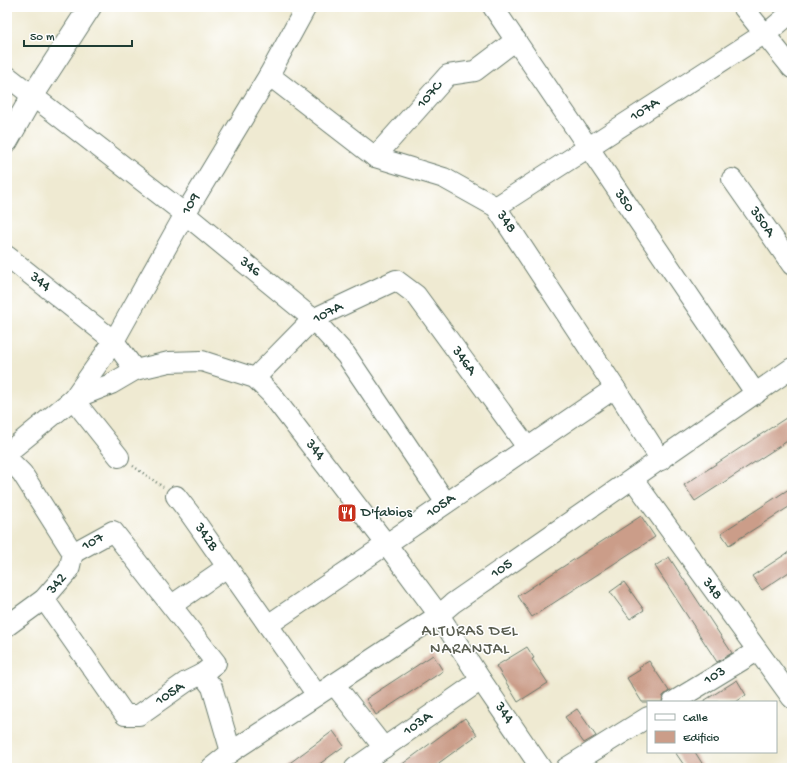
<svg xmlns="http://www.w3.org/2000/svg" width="799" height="775" font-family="'Gochi Hand',sans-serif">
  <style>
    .building { fill: #cb9d89 }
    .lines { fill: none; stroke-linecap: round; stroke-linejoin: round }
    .minor-casing { stroke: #687a6b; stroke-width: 22 }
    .major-casing { stroke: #687a6b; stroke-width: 24 }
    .path { stroke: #687a6b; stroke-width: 2.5; stroke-dasharray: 1 3; stroke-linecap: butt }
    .minor { stroke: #fff; stroke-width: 20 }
    .major { stroke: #fff; stroke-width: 22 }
    .labels { text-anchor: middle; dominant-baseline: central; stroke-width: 3; stroke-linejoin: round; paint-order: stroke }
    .street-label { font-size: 15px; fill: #1f3d34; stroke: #fff }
    .poi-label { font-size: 15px; fill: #1f3d34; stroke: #fff; text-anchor: start }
    .neighbourhood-label { font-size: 16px; letter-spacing: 1px; fill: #5b5f52; stroke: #fff }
  </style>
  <rect width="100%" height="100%" fill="#fff"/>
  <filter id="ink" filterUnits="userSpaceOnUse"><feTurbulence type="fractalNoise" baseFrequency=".025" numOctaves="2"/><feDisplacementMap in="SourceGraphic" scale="8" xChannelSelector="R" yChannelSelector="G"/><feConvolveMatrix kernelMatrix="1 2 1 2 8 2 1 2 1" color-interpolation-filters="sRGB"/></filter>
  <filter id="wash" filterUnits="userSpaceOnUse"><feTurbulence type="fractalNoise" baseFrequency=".012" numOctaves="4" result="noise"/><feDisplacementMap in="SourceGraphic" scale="16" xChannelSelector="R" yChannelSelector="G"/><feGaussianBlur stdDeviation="0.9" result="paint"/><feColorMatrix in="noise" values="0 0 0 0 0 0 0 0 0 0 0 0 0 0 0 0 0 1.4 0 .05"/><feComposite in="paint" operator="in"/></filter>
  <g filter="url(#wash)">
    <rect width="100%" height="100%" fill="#efead2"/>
    <g id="blocks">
      <!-- building -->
      <g class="building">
        <polygon points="792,414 792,438 695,501 684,485"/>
        <polygon points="792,487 792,505 729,545 721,533"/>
        <polygon points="641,516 655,537 532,617 518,596"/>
        <polygon points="792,550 792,570 762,590 752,576"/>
        <polygon points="669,557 732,653 717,662 655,566"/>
        <polygon points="624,582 644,610 630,619 610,592"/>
        <polygon points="527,647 534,658 532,659 548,683 518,702 496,666"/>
        <polygon points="433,655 443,671 376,715 366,699"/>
        <polygon points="649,661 669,691 663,696 662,702 642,702 627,678 640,670 639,667"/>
        <polygon points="737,680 746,695 736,702 702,702"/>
        <polygon points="577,709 596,736 584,743 565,717"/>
        <polygon points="465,718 477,735 432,768 397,768"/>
        <polygon points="333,731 344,746 314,768 283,768"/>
        <polygon points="675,752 695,752 705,768 686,768"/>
      </g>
    </g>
  </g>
  <g filter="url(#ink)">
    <use href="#blocks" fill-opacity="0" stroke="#687a6b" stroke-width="1"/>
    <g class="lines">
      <!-- minor casing -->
      <g class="minor-casing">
        <g id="minor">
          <polyline points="493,7 756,394"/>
          <polyline points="743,7 792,68"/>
          <polyline points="269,75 375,157 444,178 496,207 615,388 661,460"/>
          <polyline points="7,76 185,214 313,319 346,355 446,503"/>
          <polyline points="375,157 448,75 475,71 516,40"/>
          <polyline points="732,179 792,265"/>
          <polyline points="496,207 773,28 792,12"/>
          <polyline points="7,256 114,341 135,370 169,362 202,361 255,378 271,394 387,545 439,615 481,680 541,768"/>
          <polyline points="255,378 313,319 396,280 416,295 527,447"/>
          <polyline points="7,453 73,399 111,384 135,370"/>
          <polyline points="119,457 73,399 114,341 185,214 269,75 306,7"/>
          <polyline points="7,458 22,473 73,553 69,570 44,599 7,626"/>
          <polyline points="633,479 792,698"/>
          <polyline points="176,496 190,514 317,695"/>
          <polyline points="44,599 125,715 139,715 186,682 202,674 216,663 113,531 73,553"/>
          <polyline points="172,605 227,567"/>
          <polyline points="268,625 615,388"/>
          <polyline points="202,674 212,687 231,752"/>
          <polyline points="334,684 384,748"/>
          <polyline points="673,702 757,651"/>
          <polyline points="211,768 231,752 439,615 453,603 792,368"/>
          <polyline points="355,768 481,680"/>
          <polyline points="566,768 648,717"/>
        </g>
      </g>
      <!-- major casing -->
      <g class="major-casing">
        <polyline id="major" points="7,141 33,95 90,7"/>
      </g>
      <!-- path -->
      <polyline class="path" points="133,466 163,487"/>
      <!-- minor -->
      <use href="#minor" class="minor"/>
      <!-- major -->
      <use href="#major" class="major"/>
    </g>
  </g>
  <!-- icons -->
  <defs>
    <g id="restaurant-square" transform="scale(1)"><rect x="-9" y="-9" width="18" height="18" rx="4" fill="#c8321e" stroke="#fff"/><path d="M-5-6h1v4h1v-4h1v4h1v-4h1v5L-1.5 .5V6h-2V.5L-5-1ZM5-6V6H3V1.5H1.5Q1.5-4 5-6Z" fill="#fff"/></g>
  </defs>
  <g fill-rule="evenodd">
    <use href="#restaurant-square" x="347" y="513"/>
  </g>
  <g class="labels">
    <!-- street labels -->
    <g class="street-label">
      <text transform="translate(430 95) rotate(-49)">107C</text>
      <text transform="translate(645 110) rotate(-33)">107A</text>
      <text transform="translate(624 201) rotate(56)">350</text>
      <text transform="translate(191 204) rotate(-59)">109</text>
      <text transform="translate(506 222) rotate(56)">348</text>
      <text transform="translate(762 222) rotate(55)">350A</text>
      <text transform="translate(250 267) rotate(39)">346</text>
      <text transform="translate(40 282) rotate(39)">344</text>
      <text transform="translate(328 313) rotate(-28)">107A</text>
      <text transform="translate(464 361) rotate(54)">346A</text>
      <text transform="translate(315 450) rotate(52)">344</text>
      <text transform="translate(441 506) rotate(-35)">105A</text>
      <text transform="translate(206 537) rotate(55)">342B</text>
      <text transform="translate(93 542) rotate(-30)">107</text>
      <text transform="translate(502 569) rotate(-35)">105</text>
      <text transform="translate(57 584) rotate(-50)">342</text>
      <text transform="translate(712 589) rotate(54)">348</text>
      <text transform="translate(715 676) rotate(-32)">103</text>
      <text transform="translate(170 694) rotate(-34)">105A</text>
      <text transform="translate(504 713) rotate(56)">344</text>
      <text transform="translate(418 724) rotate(-35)">103A</text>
    </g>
    <!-- poi labels -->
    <g class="poi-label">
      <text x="361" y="513">D'fabios</text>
    </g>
    <!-- neighbourhood labels -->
    <g class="neighbourhood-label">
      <text x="470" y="632">ALTURAS DEL<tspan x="470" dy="18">NARANJAL</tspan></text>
    </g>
  </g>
  <!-- margin -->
  <rect width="799" height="775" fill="none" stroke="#fff" stroke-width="24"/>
  <!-- legend -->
  <rect x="647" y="701" width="130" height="52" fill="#ffffff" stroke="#a5b1ae"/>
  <rect x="655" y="714" width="20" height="6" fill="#ffffff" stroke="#a5b1ae"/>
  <text x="683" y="721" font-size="12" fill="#1f3d34">Calle</text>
  <rect x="655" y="731" width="20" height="12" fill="#cb9d89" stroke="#a5b1ae"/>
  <text x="683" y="741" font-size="12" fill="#1f3d34">Edificio</text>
  <!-- scale -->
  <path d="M24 40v6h108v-6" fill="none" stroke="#1f3d34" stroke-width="2"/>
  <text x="30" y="40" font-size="12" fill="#1f3d34" stroke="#ffffff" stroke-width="3" paint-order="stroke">50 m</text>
</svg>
